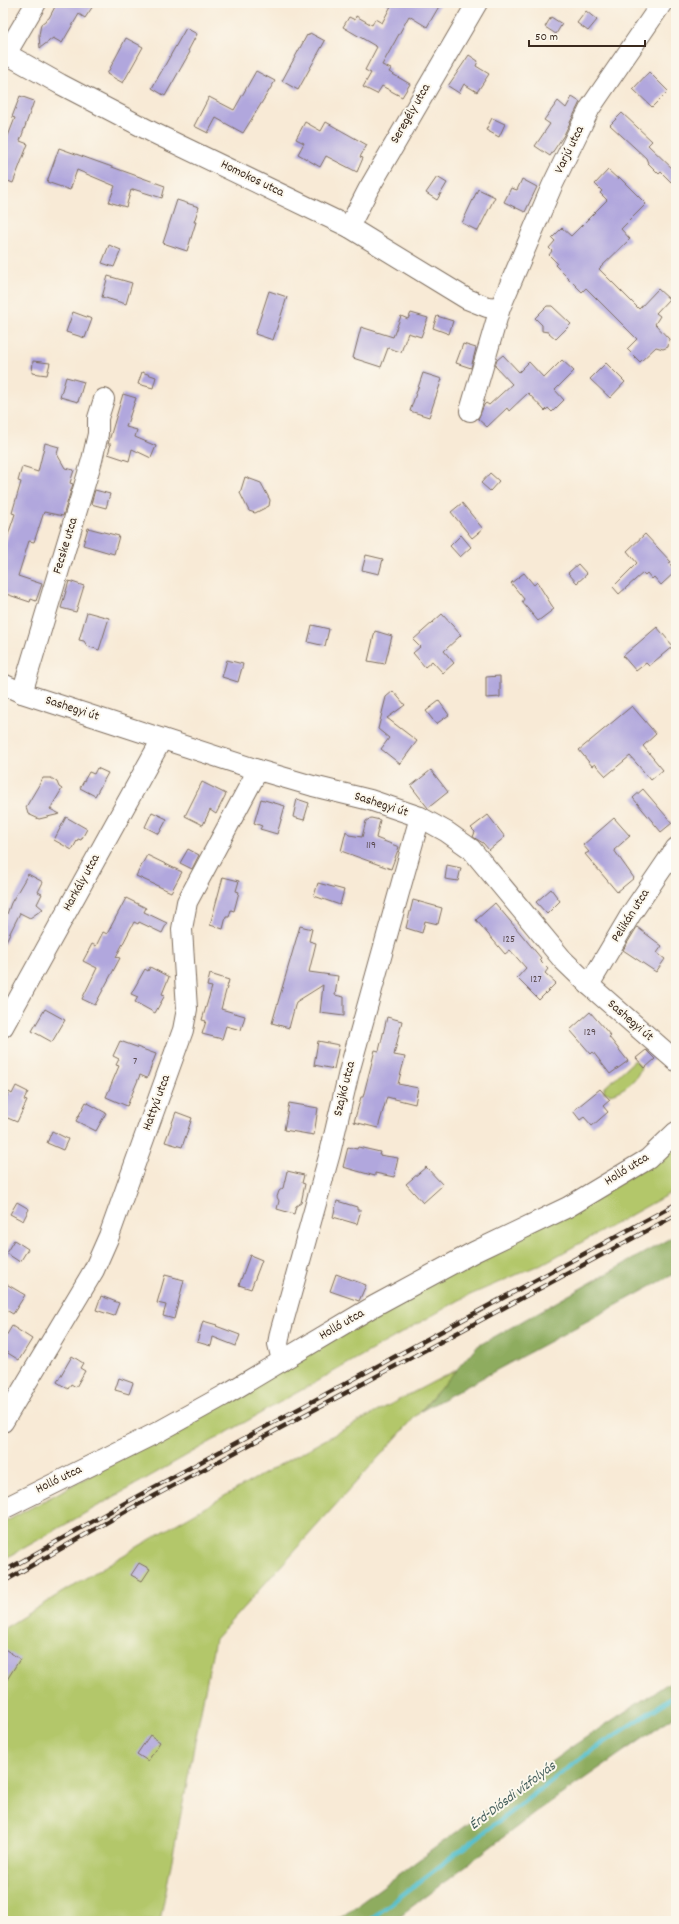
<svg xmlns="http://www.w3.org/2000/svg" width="679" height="1924" font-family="Dekko,sans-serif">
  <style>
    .green { fill: #b3c76b; stroke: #777844 }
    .forest { fill: #8eac5f; stroke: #646b3e }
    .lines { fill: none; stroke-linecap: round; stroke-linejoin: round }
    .stream { stroke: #54c0cd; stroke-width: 4.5 }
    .building { fill: #b1a7dd }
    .minor-casing { stroke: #7d6d5e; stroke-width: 22 }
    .minor { stroke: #fff; stroke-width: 20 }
    .rail-casing { stroke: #3b2a1e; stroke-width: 4.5 }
    .rail { stroke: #fbf7ec; stroke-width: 3; stroke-dasharray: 9; stroke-linecap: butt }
    .labels { text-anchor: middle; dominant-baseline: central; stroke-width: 4; stroke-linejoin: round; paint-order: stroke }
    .number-label { font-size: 11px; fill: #58494e }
    .street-label { font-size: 13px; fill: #3b2a1e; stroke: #fbf7ec }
    .water-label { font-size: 14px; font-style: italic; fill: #445e5b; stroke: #fbf7ec }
  </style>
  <rect width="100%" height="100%" fill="#fbf7ec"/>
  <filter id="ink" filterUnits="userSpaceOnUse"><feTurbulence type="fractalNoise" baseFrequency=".025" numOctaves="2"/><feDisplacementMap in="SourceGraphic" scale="8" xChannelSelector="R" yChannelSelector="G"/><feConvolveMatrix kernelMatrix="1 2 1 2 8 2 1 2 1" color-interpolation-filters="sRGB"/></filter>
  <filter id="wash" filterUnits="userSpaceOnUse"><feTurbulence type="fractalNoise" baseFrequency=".012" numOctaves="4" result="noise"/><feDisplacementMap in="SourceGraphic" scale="16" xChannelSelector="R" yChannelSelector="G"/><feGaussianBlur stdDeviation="0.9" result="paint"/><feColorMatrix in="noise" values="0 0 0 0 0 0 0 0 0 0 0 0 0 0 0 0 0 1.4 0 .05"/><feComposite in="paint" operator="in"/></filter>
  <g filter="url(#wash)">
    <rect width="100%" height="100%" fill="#f8ead6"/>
    <!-- green -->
    <g class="green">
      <path d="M635 1060 641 1067C638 1080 623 1091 610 1094L604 1092V1088Z"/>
      <polygon points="676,1142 676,1190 546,1262 463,1298 3,1560 3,1523 198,1417"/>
      <path d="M458 1369 215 1639 160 1921H3V1629C151 1536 303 1449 458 1369Z"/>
    </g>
    <!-- forest -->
    <g class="forest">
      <polygon points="676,1235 676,1273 421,1411 476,1347"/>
      <polygon points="676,1678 676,1715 539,1810 393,1921 336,1921 570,1748"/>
    </g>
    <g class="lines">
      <!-- stream -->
      <polyline class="stream" points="368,1921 585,1755 676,1695"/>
    </g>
    <g id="blocks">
      <!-- building -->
      <g class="building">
        <polygon points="57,3 95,3 85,18 79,14 62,43 53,38 40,48 39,35 41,24 49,18"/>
        <polygon points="385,3 441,3 427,27 409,16 382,65 391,69 389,72 410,84 402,97 382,86 377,94 363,87 371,73 365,70 377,47 343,27 349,17 355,20 356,16 372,25 375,19 382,23 391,6"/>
        <polygon points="586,11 597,20 588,31 577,23"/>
        <polygon points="551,17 562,24 556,34 545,27"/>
        <polygon points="186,28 197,34 188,51 190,52 165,96 152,88"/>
        <polygon points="310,33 325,41 298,90 282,81 307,35 308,36"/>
        <polygon points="126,38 143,47 123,83 107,74"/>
        <polygon points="469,55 478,61 476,66 489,74 477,92 464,84 459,93 448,86"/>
        <polygon points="256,71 275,81 243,133 216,118 208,133 194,126 209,97 234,110"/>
        <polygon points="649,72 668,91 652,107 633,89"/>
        <polygon points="20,96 34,101 20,141 28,144 13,183 3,179 3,149 15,118 12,117"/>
        <polygon points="572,97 580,102 564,135 550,156 535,146 550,124 544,120 558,101 566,108"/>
        <polygon points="622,113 652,141 648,145 676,172 676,176 671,182 661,172 659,174 648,163 646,158 610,125"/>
        <polygon points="492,118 505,124 499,137 486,130"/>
        <polygon points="305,122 321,131 326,122 367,145 360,157 363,158 357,172 326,156 320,167 298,154 304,143 296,139"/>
        <polygon points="59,148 165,186 162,198 133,189 133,191 131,190 126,207 109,202 115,186 77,170 70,190 47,182"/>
        <polygon points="608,170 618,179 619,177 646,204 621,229 630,239 599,269 639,309 658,289 669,299 656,313 660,316 655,324 669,339 668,347 663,349 656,347 640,362 627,349 637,339 586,288 582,292 555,265 557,263 549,255 552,251 549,248 555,241 552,238 562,228 571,236 607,200 600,193 602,191 595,184"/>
        <polygon points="437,177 447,183 437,200 426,193"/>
        <polygon points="522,179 537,187 525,212 504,202 511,188 517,190"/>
        <polygon points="478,189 495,197 478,231 462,223"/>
        <polygon points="177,200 199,207 194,222 196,222 187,251 163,243"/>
        <polygon points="109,245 121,250 114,267 102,263"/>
        <polygon points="108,276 132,283 126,304 102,297"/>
        <polygon points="269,291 287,297 273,340 255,334"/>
        <polygon points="547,306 552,306 571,324 556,339 548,332 542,331 542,325 535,318"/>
        <polygon points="73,312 92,319 85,338 66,332"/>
        <polygon points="411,313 428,318 421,337 408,333 401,352 388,348 381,367 353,358 361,327 393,337 401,316 408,319"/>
        <polygon points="437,316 453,321 449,334 433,328"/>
        <polygon points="463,344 476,348 471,368 456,363"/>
        <polygon points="503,355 519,372 529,362 544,378 562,360 574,371 555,390 564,400 552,412 548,408 545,411 528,393 509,411 507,408 487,427 478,419 484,405 486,403 489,405 512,384 495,366 497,360"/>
        <polygon points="33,361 50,363 47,375 32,373"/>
        <polygon points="606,363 625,382 610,398 590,379"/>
        <polygon points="142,372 156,377 153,388 138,384"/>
        <polygon points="423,373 442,379 429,417 410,411"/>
        <polygon points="66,377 84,382 78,402 60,397"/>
        <polygon points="123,394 136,398 126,427 137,430 135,437 156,446 151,458 132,449 129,461 108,454 111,444 108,444"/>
        <polygon points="45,443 59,447 57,454 65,468 74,470 70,483 73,484 63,516 44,512 34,542 29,541 18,576 42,584 36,601 31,599 30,602 3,593 3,550 15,514 12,513 21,482 18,481 22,467 38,472"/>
        <polygon points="490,473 499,481 490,491 481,483"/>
        <polygon points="245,477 261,483 270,500 269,506 255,513 249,511 240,493"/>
        <polygon points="95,490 110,494 106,508 91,504"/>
        <polygon points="462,503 483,529 472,538 451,512"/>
        <polygon points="88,528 119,536 114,554 83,545"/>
        <polygon points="645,534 671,562 669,563 676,571 661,585 654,577 652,579 647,573 645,575 643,573 619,594 613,587 637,563 627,551"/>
        <polygon points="461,535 471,547 460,557 450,546"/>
        <polygon points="366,555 383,559 379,574 362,570"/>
        <polygon points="578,564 587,574 577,583 568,573"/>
        <polygon points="524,573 534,585 537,582 554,609 538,621 522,602 524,599 511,583"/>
        <polygon points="69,581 84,586 76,612 61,608"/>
        <polygon points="87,612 109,618 99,650 87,646 84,641 79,640"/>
        <polygon points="442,614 461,635 444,651 454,663 443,673 432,661 425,667 413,653 420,647 413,640"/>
        <polygon points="312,625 329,629 325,646 308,642"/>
        <polygon points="657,627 673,646 649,666 646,663 636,671 623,656"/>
        <polygon points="375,631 392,636 385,664 368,661"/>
        <polygon points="227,660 243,664 238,682 222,677"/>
        <polygon points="500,676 500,697 486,698 486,677"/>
        <polygon points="393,691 405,705 387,718 417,741 400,764 381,749 389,738 378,729 386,697"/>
        <polygon points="439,701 449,715 436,724 426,711"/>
        <polygon points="632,706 656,734 643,746 663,770 651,780 630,756 606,776 595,764 592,766 579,750"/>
        <polygon points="97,768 108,773 95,796 80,788 89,772 94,774"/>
        <polygon points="431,770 448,792 428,808 411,786"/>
        <polygon points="43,778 51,778 57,782 59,787 62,789 50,809 60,814 39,819 28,814 26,807"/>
        <polygon points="202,782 226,794 216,814 210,810 203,825 185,816"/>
        <polygon points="643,789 672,823 661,832 633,798"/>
        <polygon points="261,799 285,806 277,834 260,829 262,826 254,823"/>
        <polygon points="297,799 309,803 304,820 293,817"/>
        <polygon points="152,812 167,819 159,834 145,827"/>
        <polygon points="488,815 505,837 489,850 483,843 473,837 475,832 471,828"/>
        <polygon points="66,817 87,829 81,840 78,839 72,850 54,840"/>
        <polygon points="371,818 380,820 376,838 399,847 391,869 341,851 346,831 349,835 362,837 366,821"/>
        <polygon points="614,818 630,836 614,850 634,878 617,892 585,854 589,852 583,845"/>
        <polygon points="188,849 199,855 192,869 180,863"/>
        <polygon points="147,855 182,872 171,892 136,876"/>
        <polygon points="447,865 461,868 458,881 445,879"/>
        <polygon points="28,874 43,882 38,892 42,894 37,904 43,909 30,918 20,913 4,945 3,925 11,903"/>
        <polygon points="223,877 239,881 236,891 239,892 234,911 231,910 229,917 226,917 223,929 210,925"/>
        <polygon points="318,883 344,890 340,905 314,896"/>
        <polygon points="551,889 560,901 547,914 536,902"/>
        <polygon points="126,898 146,908 144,912 167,923 162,933 139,922 138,924 134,922 116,957 120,958 95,1005 82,999 97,968 83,961 92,944 96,946 103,932 107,934"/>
        <polygon points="413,900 442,908 438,924 425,921 422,933 406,928"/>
        <polygon points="495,903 541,958 539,960 548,969 545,973 556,983 539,1000 517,978 526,968 510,950 505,954 476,920"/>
        <polygon points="300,926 312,929 309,941 316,943 309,972 338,976 335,995 344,997 344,1016 320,1013 323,985 296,1002 289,1028 272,1023"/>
        <polygon points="637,927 662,946 657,953 665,959 656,972 623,950"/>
        <polygon points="150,967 169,977 162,994 165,995 155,1013 135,1002 138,997 131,994 145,969 148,971"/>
        <polygon points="210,974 229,980 221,1009 245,1016 241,1030 226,1026 222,1039 202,1034 206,1021 202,1020 212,987 207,986"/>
        <polygon points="45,1009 65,1020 52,1042 32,1031"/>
        <polygon points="590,1012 611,1036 609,1037 628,1061 610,1074 593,1052 591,1054 570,1030"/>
        <polygon points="387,1017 402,1021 394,1055 405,1057 398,1084 418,1088 415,1104 387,1097 378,1128 354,1122 361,1097 363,1097 375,1050 379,1051"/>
        <polygon points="120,1041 156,1054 147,1078 140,1075 127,1106 106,1097 119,1066 116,1065 119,1059 113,1056"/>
        <polygon points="318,1041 339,1045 334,1069 314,1065"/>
        <polygon points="646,1050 655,1059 645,1068 636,1058"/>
        <polygon points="16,1086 28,1092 24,1100 27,1101 17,1122 3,1116 3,1105 9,1092 12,1094"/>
        <polygon points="600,1089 610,1100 603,1106 608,1112 592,1126 584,1117 580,1120 573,1111"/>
        <polygon points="86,1102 106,1113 96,1131 76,1121"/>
        <polygon points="289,1103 318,1108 314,1135 284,1130"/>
        <polygon points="176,1112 192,1118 182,1147 165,1142"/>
        <polygon points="52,1131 68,1139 63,1150 47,1143"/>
        <polygon points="348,1147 357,1149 358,1147 380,1152 379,1155 398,1158 394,1177 375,1173 375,1176 343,1167"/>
        <polygon points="426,1167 443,1185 423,1203 406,1184"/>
        <polygon points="287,1171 304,1175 302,1183 305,1184 301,1203 296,1206 294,1214 277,1209 279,1201 277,1197 279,1191 283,1188"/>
        <polygon points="337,1201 357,1207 357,1210 361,1210 357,1224 333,1217"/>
        <polygon points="17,1202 29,1209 23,1221 10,1214"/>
        <polygon points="14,1240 28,1249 20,1262 6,1253"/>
        <polygon points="250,1255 262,1260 251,1289 239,1285"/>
        <polygon points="336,1274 366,1285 359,1301 330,1291"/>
        <polygon points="165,1275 184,1280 174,1319 163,1316 166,1305 157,1303"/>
        <polygon points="3,1282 25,1295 13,1314 3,1308"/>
        <polygon points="101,1296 119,1303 114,1316 96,1310"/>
        <polygon points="203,1321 217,1325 216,1326 240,1335 236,1346 213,1337 211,1346 197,1342"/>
        <polygon points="12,1326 32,1339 19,1360 3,1350 3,1341"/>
        <polygon points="72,1356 83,1363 80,1368 85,1371 76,1387 71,1384 68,1389 57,1382"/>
        <polygon points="119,1378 133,1383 129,1394 115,1390"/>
        <polygon points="139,1563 150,1569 142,1581 131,1575"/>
        <polygon points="3,1648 20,1659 3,1686"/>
        <polygon points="150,1735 160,1742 148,1761 137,1754"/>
      </g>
    </g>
  </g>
  <g filter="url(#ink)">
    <use href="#blocks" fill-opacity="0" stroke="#7d6d5e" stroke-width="1"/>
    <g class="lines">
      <!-- minor casing -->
      <g class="minor-casing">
        <g id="minor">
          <polyline points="3,52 60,84 154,133 349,227 467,299 487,307 500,308"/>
          <polyline points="6,54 36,3"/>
          <polyline points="349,227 368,190 477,3"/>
          <polyline points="470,411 500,308 552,186 590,108 662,3"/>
          <polyline points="3,684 22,693 258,770 313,786 370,800 420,817 447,832 471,849 563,960 589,985 676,1061"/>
          <polyline points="22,693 92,460 98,434 98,418 104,399"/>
          <polyline points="589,985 631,914 676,848"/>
          <polyline points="3,1027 162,739"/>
          <polyline points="282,1361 278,1344 280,1333 330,1153 349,1072 420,817"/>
          <polyline points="3,1422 94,1270 109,1236 183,1030 187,1009 182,929 187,902 258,770"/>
          <polyline points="3,1509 158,1432 223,1396 374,1306 474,1252 568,1207 648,1159 676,1132"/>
        </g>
      </g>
      <!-- minor -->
      <use href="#minor" class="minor"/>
      <!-- rail casing -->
      <g class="rail-casing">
        <g id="rail">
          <polyline points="3,1572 125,1503 676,1204"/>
          <polyline points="3,1582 130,1509 676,1215"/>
        </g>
      </g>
      <!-- rail -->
      <use href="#rail" class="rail"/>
    </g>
  </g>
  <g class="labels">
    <!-- number labels -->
    <g class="number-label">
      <text x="371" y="846">119</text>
      <text x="509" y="940">125</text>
      <text x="536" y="980">127</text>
      <text x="590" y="1033">129</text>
      <text x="135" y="1062">7</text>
    </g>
    <!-- street labels -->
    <g class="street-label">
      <text transform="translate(411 114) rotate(-60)">Seregély utca</text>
      <text transform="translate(570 150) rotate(-64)">Varjú utca</text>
      <text transform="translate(252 179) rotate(26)">Homokos utca</text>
      <text transform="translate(66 546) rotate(-73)">Fecske utca</text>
      <text transform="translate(72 709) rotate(18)">Sashegyi út</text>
      <text transform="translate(381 805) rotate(18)">Sashegyi út</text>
      <text transform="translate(82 883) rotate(-61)">Harkály utca</text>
      <text transform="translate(631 916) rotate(-58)">Pelikán utca</text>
      <text transform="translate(630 1021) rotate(41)">Sashegyi út</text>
      <text transform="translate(345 1089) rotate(-76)">Szajkó utca</text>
      <text transform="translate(157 1103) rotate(-70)">Hattyú utca</text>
      <text transform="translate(627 1170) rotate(-32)">Holló utca</text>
      <text transform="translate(342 1325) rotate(-30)">Holló utca</text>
      <text transform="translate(59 1480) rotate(-26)">Holló utca</text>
    </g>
    <!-- water labels -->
    <g class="water-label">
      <text transform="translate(513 1796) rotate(-37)">Érd-Diósdi vízfolyás</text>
    </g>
  </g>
  <!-- margin -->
  <rect width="679" height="1924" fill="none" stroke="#fbf7ec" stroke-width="16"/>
  <!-- scale -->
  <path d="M529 40v6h116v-6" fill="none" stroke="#3b2a1e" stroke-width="2"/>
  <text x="535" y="40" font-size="12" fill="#3b2a1e" stroke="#fbf7ec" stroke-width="3" paint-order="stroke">50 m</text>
</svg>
